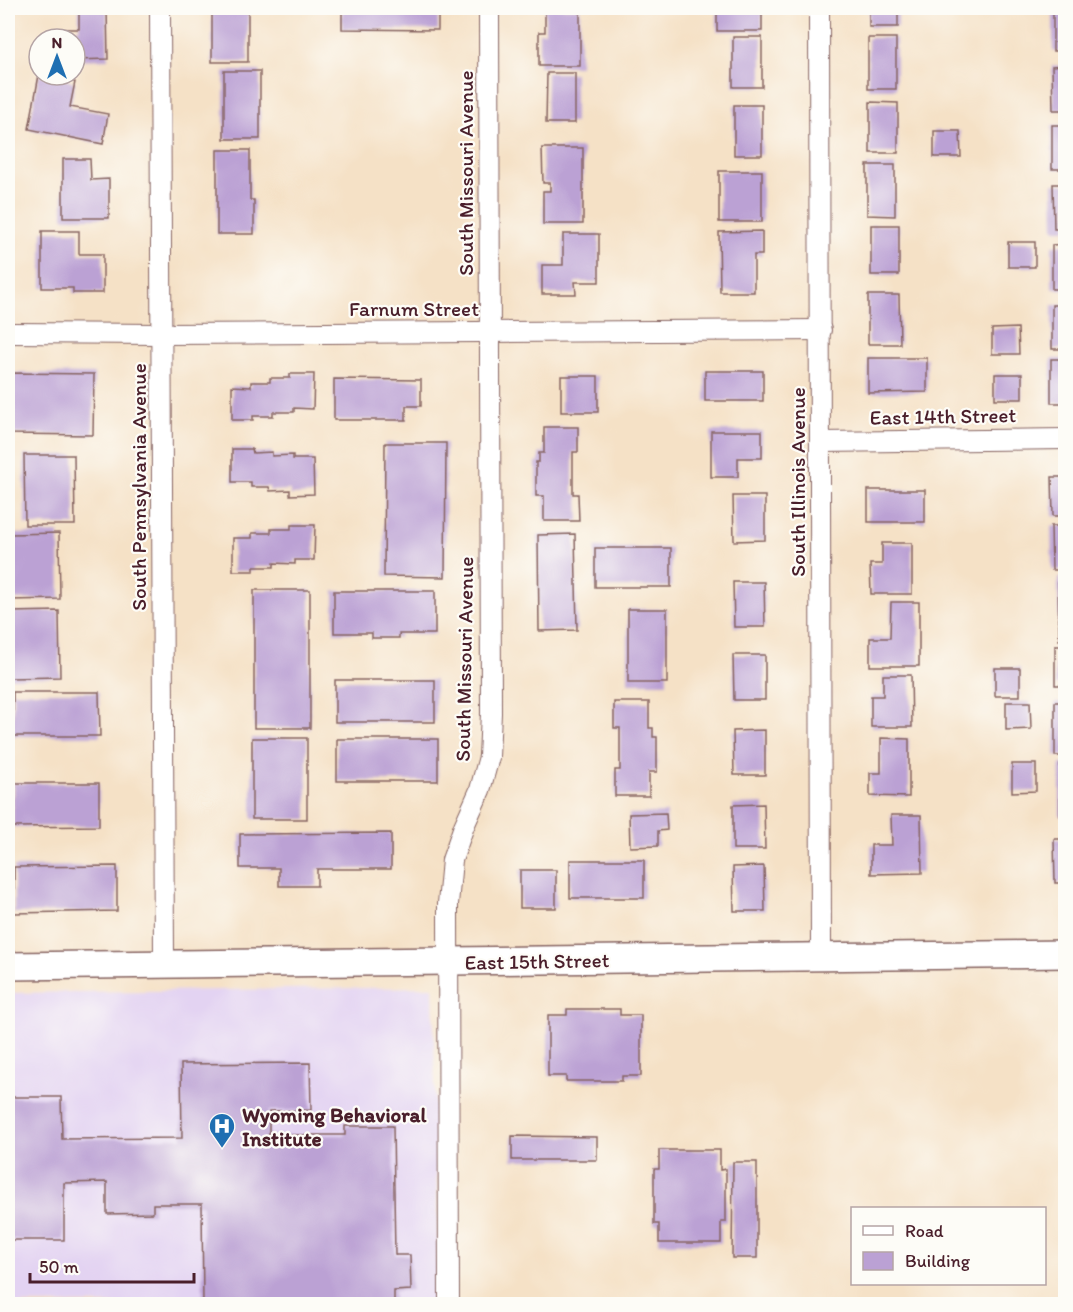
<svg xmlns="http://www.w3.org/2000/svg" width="1073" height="1312" font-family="Itim,sans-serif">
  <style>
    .built { fill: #e3d3f2 }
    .building { fill: #bba1d4 }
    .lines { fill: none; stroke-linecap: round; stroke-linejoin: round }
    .street-casing { stroke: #866361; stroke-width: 22 }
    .secondary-casing { stroke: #866361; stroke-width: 30 }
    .street { stroke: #fff; stroke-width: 20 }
    .secondary { stroke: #fff; stroke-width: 27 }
    .labels { text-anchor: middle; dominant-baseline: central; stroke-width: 4.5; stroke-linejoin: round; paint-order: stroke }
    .street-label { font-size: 21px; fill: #4a1f2b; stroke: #fdfcf7 }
    .poi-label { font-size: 21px; font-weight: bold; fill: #4a1f2b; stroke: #fdfcf7; text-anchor: start }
  </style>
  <rect width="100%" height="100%" fill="#fdfcf7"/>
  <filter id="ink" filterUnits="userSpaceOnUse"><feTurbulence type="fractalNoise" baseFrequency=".0167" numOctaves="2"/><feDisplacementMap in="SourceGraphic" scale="12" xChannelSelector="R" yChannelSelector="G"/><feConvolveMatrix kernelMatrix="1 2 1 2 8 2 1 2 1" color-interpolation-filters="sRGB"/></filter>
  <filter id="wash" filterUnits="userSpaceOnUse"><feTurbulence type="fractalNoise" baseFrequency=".008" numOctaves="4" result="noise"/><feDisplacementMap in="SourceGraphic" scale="24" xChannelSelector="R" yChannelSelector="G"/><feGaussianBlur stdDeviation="1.35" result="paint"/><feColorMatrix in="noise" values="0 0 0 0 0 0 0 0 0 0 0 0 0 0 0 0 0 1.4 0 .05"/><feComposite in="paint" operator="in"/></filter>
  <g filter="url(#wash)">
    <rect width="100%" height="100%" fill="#f5e1c6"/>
    <!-- built -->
    <polygon class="built" points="433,987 439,1304 8,1304 8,993"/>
    <g id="blocks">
      <!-- building -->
      <g class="building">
        <polygon points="79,8 107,8 108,59 75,60 75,39 46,39 46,34 53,34 53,29 79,29"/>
        <rect x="212" y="8" width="36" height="54"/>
        <polygon points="342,8 438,8 438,30 342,29"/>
        <polygon points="545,8 580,8 580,66 539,66 539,32 545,32"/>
        <rect x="717" y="8" width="45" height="23"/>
        <rect x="869" y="8" width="29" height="19"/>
        <rect x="1053" y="8" width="13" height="43"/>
        <rect x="733" y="37" width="29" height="50"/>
        <rect x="868" y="38" width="28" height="51"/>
        <polygon points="1066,65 1066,110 1053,110 1052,66"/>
        <rect x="224" y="71" width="36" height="68"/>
        <polygon points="547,73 575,73 575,123 546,123"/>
        <polygon points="39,75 75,82 70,107 108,114 103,144 29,129"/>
        <polygon points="870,102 898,103 898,153 870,153"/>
        <rect x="734" y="105" width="28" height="50"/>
        <rect x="1052" y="125" width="14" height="44"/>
        <polygon points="934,131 960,131 961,157 934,157"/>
        <polygon points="542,148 583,148 583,224 543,224 543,191 550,191 550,183 543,183"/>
        <polygon points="217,150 250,150 250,200 254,200 254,234 217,234"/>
        <polygon points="63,159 90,159 91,180 109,179 109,218 63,218"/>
        <polygon points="867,165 895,165 895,216 867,215"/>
        <rect x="719" y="171" width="43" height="51"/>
        <polygon points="1053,184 1066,184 1066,229 1054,229"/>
        <rect x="871" y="225" width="28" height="50"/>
        <polygon points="42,231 79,231 79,254 103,254 103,293 73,293 73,288 42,288"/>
        <polygon points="762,231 762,255 754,255 754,292 720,292 719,232"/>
        <polygon points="563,234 599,234 599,282 575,282 576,294 542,294 542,265 563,265"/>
        <rect x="1008" y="242" width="27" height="25"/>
        <polygon points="1066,244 1066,289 1052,289 1052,245"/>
        <polygon points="868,295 899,295 900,344 868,344"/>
        <rect x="1052" y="305" width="14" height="44"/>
        <polygon points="1018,328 1019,354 992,354 992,329"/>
        <polygon points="868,358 927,358 927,392 868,393"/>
        <rect x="1051" y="359" width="15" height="44"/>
        <rect x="705" y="371" width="58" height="30"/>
        <polygon points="9,373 94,374 93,435 8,434"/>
        <polygon points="290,374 314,374 313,409 294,408 294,412 273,412 273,416 253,416 253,420 232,420 232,386 251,387 251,382 270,382 270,378 290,378"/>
        <rect x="995" y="374" width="27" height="25"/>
        <rect x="561" y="376" width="37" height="36"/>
        <polygon points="334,379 421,380 421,406 406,406 406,420 334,420"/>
        <polygon points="544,427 578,427 578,452 573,452 573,494 578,494 579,521 544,521 544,496 536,496 536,462 539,462 539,453 544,453"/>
        <polygon points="711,431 762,431 762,458 738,458 738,477 711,477"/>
        <polygon points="385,443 446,443 445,577 384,576"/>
        <polygon points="232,449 252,449 253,453 272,452 272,456 293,455 293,459 313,459 314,494 290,495 290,490 270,491 269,487 251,487 251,482 232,482"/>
        <polygon points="24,455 74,455 75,525 25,525"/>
        <polygon points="1052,477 1066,477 1066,516 1053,516"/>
        <rect x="868" y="490" width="57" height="32"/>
        <polygon points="733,496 765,496 765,540 734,541"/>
        <polygon points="291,525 315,525 314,560 295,560 295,564 274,563 274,567 254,567 254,571 233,571 233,538 252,538 252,533 271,533 271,529 291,529"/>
        <polygon points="1051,526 1066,526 1066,570 1052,570"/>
        <polygon points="59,533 60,599 10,600 10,534"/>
        <polygon points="575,534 577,630 539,631 538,535"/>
        <polygon points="882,543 912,543 912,594 871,594 870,564 882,564"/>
        <rect x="595" y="548" width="76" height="39"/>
        <polygon points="1058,578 1066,578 1066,640 1059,640"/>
        <polygon points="733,582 764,582 765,627 734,627"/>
        <rect x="254" y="590" width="56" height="138"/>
        <polygon points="334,591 435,591 435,634 399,634 399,638 372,638 372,633 334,633"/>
        <polygon points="891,602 919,602 919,666 870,666 870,638 890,638"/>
        <rect x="628" y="609" width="39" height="74"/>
        <polygon points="59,611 60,677 10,678 10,612"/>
        <rect x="1055" y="646" width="11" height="39"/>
        <polygon points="733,655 765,655 765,700 734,700"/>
        <rect x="995" y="668" width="25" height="28"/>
        <polygon points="883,675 911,675 912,727 871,727 871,696 883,696"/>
        <rect x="335" y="680" width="100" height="42"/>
        <polygon points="13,692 99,692 100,736 13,736"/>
        <polygon points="614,702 649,702 649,728 653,728 653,737 657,737 657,772 649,772 649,796 615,796 615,770 620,770 620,728 614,728"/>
        <polygon points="1006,702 1030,702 1031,729 1006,730"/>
        <rect x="1055" y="702" width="11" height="54"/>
        <polygon points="765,730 765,775 734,775 733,731"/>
        <rect x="252" y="738" width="55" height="81"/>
        <polygon points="881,738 909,739 909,797 870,796 870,773 881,773"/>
        <rect x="337" y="739" width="101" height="42"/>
        <polygon points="1012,764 1036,764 1036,791 1012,792"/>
        <rect x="1060" y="764" width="6" height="52"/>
        <polygon points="13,783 99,783 99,826 13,827"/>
        <polygon points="764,804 765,849 733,849 733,805"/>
        <polygon points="666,813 667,830 658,831 658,846 630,847 629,814"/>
        <polygon points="891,815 921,815 922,873 871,874 871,845 892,845"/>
        <polygon points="391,833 391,869 317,869 317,886 279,886 279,868 240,868 240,834"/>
        <polygon points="1054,839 1066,839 1066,883 1055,883"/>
        <rect x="570" y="860" width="74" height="38"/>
        <polygon points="117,866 117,911 14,913 14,867"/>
        <polygon points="764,866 765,911 734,911 733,867"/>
        <rect x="520" y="870" width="36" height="38"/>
        <polygon points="567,1009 620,1009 620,1015 641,1015 641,1076 622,1076 622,1081 566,1081 566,1076 548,1076 548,1015 567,1015"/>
        <polygon points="310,1063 311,1110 269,1111 269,1135 345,1135 345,1126 393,1126 395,1255 410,1255 411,1290 394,1291 394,1304 203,1304 202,1204 153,1204 153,1213 107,1214 107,1182 64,1183 64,1240 8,1240 8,1097 61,1097 62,1139 182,1138 181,1064"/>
        <polygon points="512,1136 597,1137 597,1160 512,1160"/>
        <polygon points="659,1150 720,1150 720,1170 726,1169 726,1222 721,1222 721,1243 659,1243 659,1224 654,1224 654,1169 659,1169"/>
        <polygon points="733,1162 757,1162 757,1258 732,1258"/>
      </g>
    </g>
  </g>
  <g filter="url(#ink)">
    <use href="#blocks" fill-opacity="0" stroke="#866361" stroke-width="1.5"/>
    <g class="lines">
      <!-- street casing -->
      <g class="street-casing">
        <g id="street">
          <polyline points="160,8 164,965"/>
          <polyline points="819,8 821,957"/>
          <polyline points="8,333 161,334 821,330"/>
          <polyline points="820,442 1066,439"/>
          <polyline points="449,1304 448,904 452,860 464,826 480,790 489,757 491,713 489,8"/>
        </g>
      </g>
      <!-- secondary casing -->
      <g class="secondary-casing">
        <polyline id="secondary" points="8,966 1066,954"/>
      </g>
      <!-- street -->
      <use href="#street" class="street"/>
      <!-- secondary -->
      <use href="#secondary" class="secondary"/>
    </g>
  </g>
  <!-- icons -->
  <defs>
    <g id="hospital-pin" transform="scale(1.35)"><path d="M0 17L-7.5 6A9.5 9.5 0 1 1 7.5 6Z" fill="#1f6fb2" stroke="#fdfcf7"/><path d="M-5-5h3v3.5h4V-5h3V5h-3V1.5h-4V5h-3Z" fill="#fff"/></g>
  </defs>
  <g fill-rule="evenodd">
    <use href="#hospital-pin" x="222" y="1126"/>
  </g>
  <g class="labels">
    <!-- street labels -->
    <g class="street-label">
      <text transform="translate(465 173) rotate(-90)">South Missouri Avenue</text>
      <text x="414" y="308">Farnum Street</text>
      <text transform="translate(943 416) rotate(-1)">East 14th Street</text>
      <text transform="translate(797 482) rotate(-90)">South Illinois Avenue</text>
      <text transform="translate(138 487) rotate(-90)">South Pennsylvania Avenue</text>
      <text transform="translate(464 659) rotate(-89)">South Missouri Avenue</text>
      <text transform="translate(537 961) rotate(-1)">East 15th Street</text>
    </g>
    <!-- poi labels -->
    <g class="poi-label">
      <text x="242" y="1114">Wyoming Behavioral<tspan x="242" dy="24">Institute</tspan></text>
    </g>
  </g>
  <!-- margin -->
  <rect width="1073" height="1312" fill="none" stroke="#fdfcf7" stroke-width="30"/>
  <!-- legend -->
  <rect x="851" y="1207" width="195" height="78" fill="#fdfcf7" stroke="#b5a4a5" stroke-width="1.5"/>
  <rect x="863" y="1226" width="30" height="9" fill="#ffffff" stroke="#b5a4a5" stroke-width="1.5"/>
  <text x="905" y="1237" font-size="18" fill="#4a1f2b">Road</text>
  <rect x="863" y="1252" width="30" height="18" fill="#bba1d4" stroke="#b5a4a5" stroke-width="1.5"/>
  <text x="905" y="1267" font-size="18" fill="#4a1f2b">Building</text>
  <!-- north arrow -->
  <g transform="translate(57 57)"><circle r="28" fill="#fdfcf7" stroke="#b5a4a5" stroke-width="1.5"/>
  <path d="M0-4.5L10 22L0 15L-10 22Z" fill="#1f6fb2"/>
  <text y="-9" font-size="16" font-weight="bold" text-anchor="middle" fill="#4a1f2b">N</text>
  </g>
  <!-- scale -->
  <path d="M30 1273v9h164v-9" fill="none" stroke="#4a1f2b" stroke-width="3"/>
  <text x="39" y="1273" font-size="18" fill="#4a1f2b" stroke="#fdfcf7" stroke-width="4.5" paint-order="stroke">50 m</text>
</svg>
